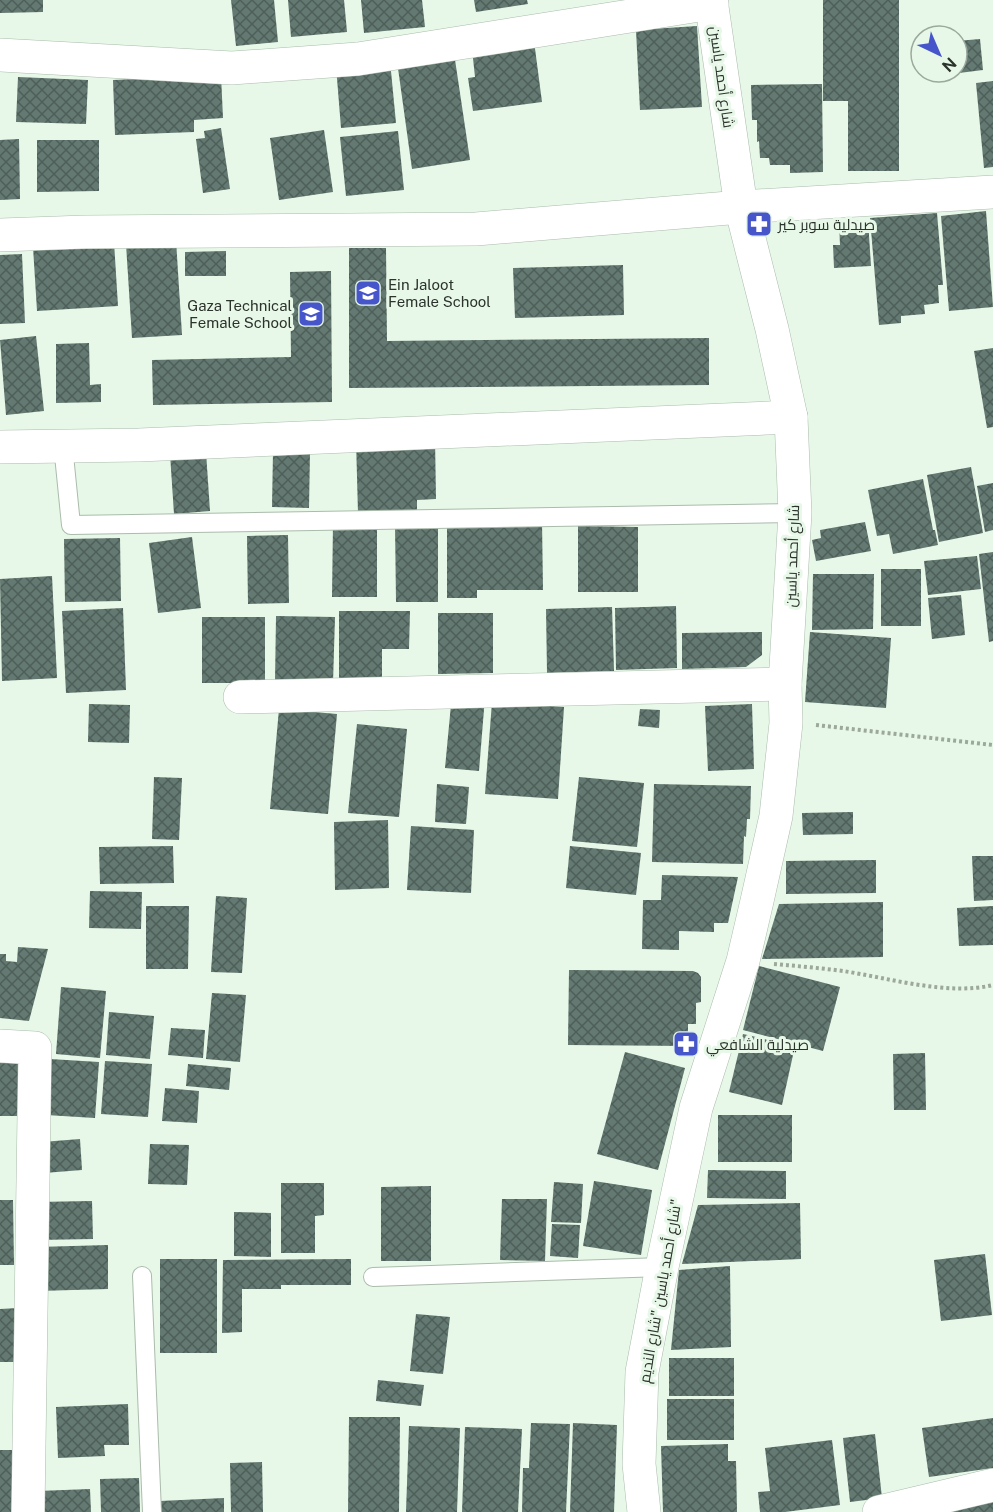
<svg xmlns="http://www.w3.org/2000/svg" width="993" height="1512" font-family="'Public Sans',Cairo,sans-serif">
  <style>
    .building { fill: url(#building-cross-hatch) }
    .lines { fill: none; stroke-linecap: round; stroke-linejoin: round }
    .service-casing { stroke: #abbbac; stroke-width: 20 }
    .minor-casing { stroke: #abbbac; stroke-width: 34 }
    .path { stroke: #9ba89b; stroke-width: 4; stroke-dasharray: 3 3; stroke-linecap: butt }
    .service { stroke: #fff; stroke-width: 18 }
    .minor { stroke: #fff; stroke-width: 33 }
    .labels { text-anchor: middle; dominant-baseline: central; stroke-width: 6; stroke-linejoin: round; paint-order: stroke }
    .street-label { font-size: 15px; fill: #2c332c; stroke: #e7f8e8 }
    .poi-label { font-size: 15px; fill: #2c332c; stroke: #e7f8e8; text-anchor: start }
  </style>
  <defs>
    <pattern id="building-cross-hatch" width="8" height="8" patternUnits="userSpaceOnUse" patternTransform="scale(1.5)"><rect width="8" height="8" fill="#637971"/><path d="M0 0l8 8M0 8l8-8" fill="none" stroke="#4e5e58"/></pattern>
  </defs>
  <rect width="100%" height="100%" fill="#e7f8e8"/>
  <!-- building -->
  <g class="building">
    <polygon points="0,0 43,0 43,12 0,13"/>
    <polygon points="231,0 274,0 278,42 236,46"/>
    <polygon points="288,0 344,0 347,32 291,37"/>
    <polygon points="361,0 422,0 425,27 364,33"/>
    <polygon points="474,0 527,0 528,4 476,12"/>
    <polygon points="823,0 899,0 899,171 848,171 848,101 823,101"/>
    <polygon points="697,26 702,107 640,110 636,30"/>
    <polygon points="980,39 983,70 959,73 957,41"/>
    <polygon points="534,41 542,102 473,111 468,78 475,77 472,49"/>
    <polygon points="454,53 470,160 412,169 397,61"/>
    <polygon points="390,61 396,123 341,128 336,66"/>
    <polygon points="221,75 223,118 194,120 194,132 115,135 113,80"/>
    <polygon points="18,77 88,80 86,124 16,122"/>
    <polygon points="993,81 993,167 984,168 976,83"/>
    <polygon points="822,84 823,172 790,173 790,165 770,165 769,158 760,158 759,141 757,142 757,120 752,120 751,85"/>
    <polygon points="221,128 230,189 203,193 196,139 205,138 204,131"/>
    <polygon points="324,130 333,192 279,200 270,138"/>
    <polygon points="398,131 404,190 346,196 340,137"/>
    <polygon points="19,139 20,199 0,200 0,140"/>
    <polygon points="37,140 99,140 99,191 37,192"/>
    <polygon points="986,211 993,307 949,311 941,216"/>
    <polygon points="937,213 943,285 938,285 939,303 924,305 925,314 901,316 901,323 879,325 870,218"/>
    <polygon points="868,220 871,266 834,268 833,245 840,245 839,222"/>
    <polygon points="176,240 182,335 132,338 126,244"/>
    <polygon points="114,242 118,306 37,311 33,247"/>
    <polygon points="349,248 386,248 387,341 709,338 709,385 349,388"/>
    <polygon points="226,251 226,276 185,276 185,252"/>
    <polygon points="22,254 25,323 0,324 0,255"/>
    <polygon points="623,265 624,315 515,318 513,268"/>
    <polygon points="331,271 332,402 153,405 152,360 291,357 290,272"/>
    <polygon points="36,336 44,411 6,415 0,340"/>
    <polygon points="89,343 90,385 101,384 101,402 56,403 56,344"/>
    <polygon points="993,348 993,427 987,428 974,351"/>
    <polygon points="435,439 436,499 417,500 417,512 358,513 356,440"/>
    <polygon points="206,452 210,511 174,514 170,454"/>
    <polygon points="273,452 310,452 309,508 272,507"/>
    <polygon points="971,467 983,533 939,542 927,475"/>
    <polygon points="923,479 933,530 935,530 938,545 893,554 889,534 877,536 868,490"/>
    <polygon points="993,483 993,530 985,532 977,486"/>
    <polygon points="542,521 543,590 477,590 477,598 447,598 447,522"/>
    <polygon points="865,522 871,551 816,561 812,540 821,538 820,530"/>
    <polygon points="377,523 377,597 332,597 333,524"/>
    <polygon points="438,523 438,602 396,602 395,524"/>
    <polygon points="578,526 638,527 638,592 578,592"/>
    <polygon points="288,535 289,603 248,604 247,536"/>
    <polygon points="192,537 201,608 158,613 149,543"/>
    <polygon points="120,538 121,601 65,602 64,539"/>
    <polygon points="993,552 993,641 989,642 979,554"/>
    <polygon points="977,556 981,589 928,595 924,561"/>
    <rect x="881" y="569" width="40" height="57"/>
    <polygon points="813,574 874,574 873,629 812,630"/>
    <polygon points="52,576 57,678 2,681 0,579"/>
    <polygon points="961,595 965,635 932,639 928,598"/>
    <polygon points="676,606 677,668 616,670 615,608"/>
    <polygon points="612,607 614,671 547,673 546,609"/>
    <polygon points="123,608 126,690 66,693 62,611"/>
    <polygon points="339,611 410,611 409,649 382,649 382,692 339,692"/>
    <polygon points="438,613 493,613 493,673 438,674"/>
    <polygon points="276,616 335,617 333,683 275,682"/>
    <rect x="202" y="617" width="63" height="66"/>
    <polygon points="762,632 762,655 746,667 682,669 682,633"/>
    <polygon points="810,632 891,638 886,708 805,702"/>
    <polygon points="452,694 485,697 479,771 445,768"/>
    <polygon points="492,702 564,707 558,799 485,794"/>
    <polygon points="89,704 130,705 129,743 88,742"/>
    <polygon points="752,704 754,769 708,771 705,706"/>
    <polygon points="279,709 337,714 328,814 270,809"/>
    <polygon points="640,709 660,710 659,728 638,726"/>
    <polygon points="357,724 407,729 399,817 348,813"/>
    <polygon points="154,777 182,778 179,840 152,839"/>
    <polygon points="579,777 644,783 637,847 572,841"/>
    <polygon points="437,784 469,787 466,824 435,822"/>
    <polygon points="654,784 751,786 750,819 747,819 746,837 744,836 743,864 652,862"/>
    <polygon points="853,812 853,834 803,835 802,813"/>
    <polygon points="388,820 389,888 335,890 334,822"/>
    <polygon points="411,826 474,830 471,893 407,890"/>
    <polygon points="173,846 174,883 100,884 99,847"/>
    <polygon points="570,846 641,853 636,895 566,888"/>
    <polygon points="972,856 993,856 993,900 974,901"/>
    <polygon points="876,860 876,893 786,894 786,861"/>
    <polygon points="662,875 738,877 728,923 714,923 714,932 679,931 679,950 642,949 643,900 661,900"/>
    <polygon points="90,891 142,892 141,929 89,928"/>
    <polygon points="216,896 247,898 242,973 211,972"/>
    <polygon points="883,902 883,957 762,959 779,904"/>
    <polygon points="146,906 189,906 188,969 146,969"/>
    <polygon points="993,906 993,945 959,946 957,908"/>
    <polygon points="18,947 48,949 29,1021 0,1018 0,954 6,954 6,961 17,962"/>
    <polygon points="759,966 840,987 823,1051 743,1030"/>
    <polygon points="569,970 693,971 698,973 701,977 701,1002 696,1003 696,1024 688,1024 688,1046 568,1045"/>
    <polygon points="61,987 106,991 100,1058 56,1054"/>
    <polygon points="212,993 246,995 240,1062 206,1059"/>
    <polygon points="109,1012 154,1016 150,1059 106,1055"/>
    <polygon points="171,1028 205,1030 203,1058 168,1055"/>
    <polygon points="743,1034 795,1046 782,1105 729,1092"/>
    <polygon points="0,1049 22,1049 19,1116 0,1116"/>
    <polygon points="625,1052 685,1068 658,1170 597,1154"/>
    <polygon points="925,1053 926,1110 894,1110 893,1054"/>
    <polygon points="50,1059 99,1062 95,1118 46,1115"/>
    <polygon points="105,1061 152,1064 148,1117 101,1114"/>
    <polygon points="188,1064 231,1068 229,1090 186,1086"/>
    <polygon points="165,1088 199,1091 197,1123 162,1121"/>
    <rect x="718" y="1115" width="74" height="47"/>
    <polygon points="80,1139 82,1170 44,1173 42,1142"/>
    <polygon points="150,1144 189,1145 187,1185 148,1184"/>
    <polygon points="708,1170 786,1171 786,1199 707,1198"/>
    <polygon points="594,1181 652,1190 641,1255 583,1246"/>
    <polygon points="554,1182 583,1184 581,1223 551,1222"/>
    <polygon points="281,1183 324,1183 324,1215 315,1216 315,1253 281,1253"/>
    <polygon points="431,1186 431,1261 381,1261 381,1187"/>
    <polygon points="502,1199 547,1199 545,1261 500,1260"/>
    <polygon points="0,1200 13,1200 14,1265 0,1265"/>
    <polygon points="92,1201 93,1239 37,1240 35,1202"/>
    <polygon points="800,1203 801,1259 682,1264 698,1205"/>
    <polygon points="234,1212 271,1213 271,1257 234,1256"/>
    <polygon points="552,1224 580,1225 578,1258 550,1256"/>
    <polygon points="108,1245 108,1289 38,1291 37,1247"/>
    <polygon points="985,1254 992,1315 941,1321 934,1260"/>
    <rect x="160" y="1259" width="57" height="94"/>
    <polygon points="351,1259 351,1285 281,1285 281,1289 242,1289 242,1332 222,1333 223,1260"/>
    <polygon points="730,1266 731,1347 671,1350 679,1270"/>
    <polygon points="18,1308 18,1362 0,1362 0,1309"/>
    <polygon points="416,1314 450,1317 443,1374 410,1371"/>
    <rect x="669" y="1358" width="65" height="38"/>
    <polygon points="378,1380 424,1385 421,1406 376,1401"/>
    <rect x="667" y="1399" width="67" height="41"/>
    <polygon points="128,1404 129,1445 104,1445 105,1456 58,1458 56,1407"/>
    <polygon points="349,1417 400,1417 399,1512 348,1512"/>
    <polygon points="993,1418 993,1468 929,1477 922,1428"/>
    <polygon points="531,1423 570,1424 566,1512 522,1512 523,1468 529,1468"/>
    <polygon points="573,1423 617,1425 614,1512 570,1512"/>
    <polygon points="409,1426 460,1428 457,1512 406,1512"/>
    <polygon points="465,1427 522,1429 518,1512 462,1512"/>
    <polygon points="875,1434 882,1498 850,1502 843,1438"/>
    <polygon points="832,1440 840,1505 785,1512 760,1512 758,1492 770,1491 765,1448"/>
    <polygon points="728,1444 728,1461 736,1461 737,1512 663,1512 661,1446"/>
    <polygon points="0,1450 18,1450 19,1512 0,1512"/>
    <polygon points="262,1462 263,1512 231,1512 230,1463"/>
    <polygon points="139,1478 140,1512 101,1512 100,1479"/>
    <polygon points="90,1489 91,1512 39,1512 38,1491"/>
    <polygon points="993,1494 993,1512 926,1512"/>
    <polygon points="224,1498 224,1512 160,1512 160,1501"/>
  </g>
  <g class="lines">
    <!-- service casing -->
    <g class="service-casing">
      <g id="service">
        <polyline points="63,445 71,525 795,513"/>
        <polyline points="142,1276 152,1512"/>
        <polyline points="373,1277 662,1267"/>
      </g>
    </g>
    <!-- minor casing -->
    <g class="minor-casing">
      <g id="minor">
        <polyline points="0,55 232,68 358,59 712,3"/>
        <polyline points="0,235 85,232 476,229 741,207 993,192"/>
        <polyline points="0,447 139,445 791,417"/>
        <polyline points="240,697 785,684"/>
        <polyline points="0,1046 35,1048 28,1512"/>
        <polyline points="644,1512 639,1464 642,1372 662,1267 696,1108 743,961 757,901 776,816 786,723 785,684 795,513 791,417 772,329 741,207 711,0"/>
        <polyline points="879,1512 993,1485"/>
      </g>
    </g>
    <!-- path -->
    <g class="path">
      <polyline points="816,725 993,745"/>
      <path d="M774 964C797 966 820 968 843 971 889 978 948 996 993 985"/>
    </g>
    <!-- service -->
    <use href="#service" class="service"/>
    <!-- minor -->
    <use href="#minor" class="minor"/>
  </g>
  <!-- icons -->
  <defs>
    <g id="pharmacy-square" transform="scale(1.35)"><rect x="-9" y="-9" width="18" height="18" rx="4" fill="#4655ca" stroke="#e7f8e8"/><path d="M-2-6h4v4h4v4h-4v4h-4v-4h-4v-4h4Z" fill="#fff"/></g>
    <g id="school-square" transform="scale(1.35)"><rect x="-9" y="-9" width="18" height="18" rx="4" fill="#4655ca" stroke="#e7f8e8"/><path d="M0-5L7-2L0 1L-7-2ZM-4 1L0 2.5L4 1V4Q0 6-4 4Z" fill="#fff"/></g>
  </defs>
  <g fill-rule="evenodd">
    <use href="#pharmacy-square" x="759" y="224"/>
    <use href="#school-square" x="368" y="293"/>
    <use href="#school-square" x="311" y="314"/>
    <use href="#pharmacy-square" x="686" y="1044"/>
  </g>
  <g class="labels">
    <!-- street labels -->
    <g class="street-label">
      <text transform="translate(722 77) rotate(82)">شارع أحمد ياسين</text>
      <text transform="translate(792 556) rotate(-88)">شارع أحمد ياسين</text>
      <text transform="translate(660 1291) rotate(-80)">شارع أحمد ياسين "شارع النديم"</text>
    </g>
    <!-- poi labels -->
    <g class="poi-label">
      <text x="778" y="224">صيدلية سوبر كير</text>
      <text x="388" y="284">Ein Jaloot<tspan x="388" dy="17">Female School</tspan></text>
      <text x="292" y="305" text-anchor="end">Gaza Technical<tspan x="292" dy="17">Female School</tspan></text>
      <text x="706" y="1044">صيدلية الشافعي</text>
    </g>
  </g>
  <!-- north arrow -->
  <g transform="translate(939 54) rotate(136)"><circle r="28" fill="#e7f8e8" stroke="#9ca99d" stroke-width="1.5"/>
  <path d="M0-4.5L10 22L0 15L-10 22Z" fill="#4655ca"/>
  <text y="-9" font-size="16" font-weight="bold" text-anchor="middle" fill="#2c332c">N</text>
  </g>
</svg>
